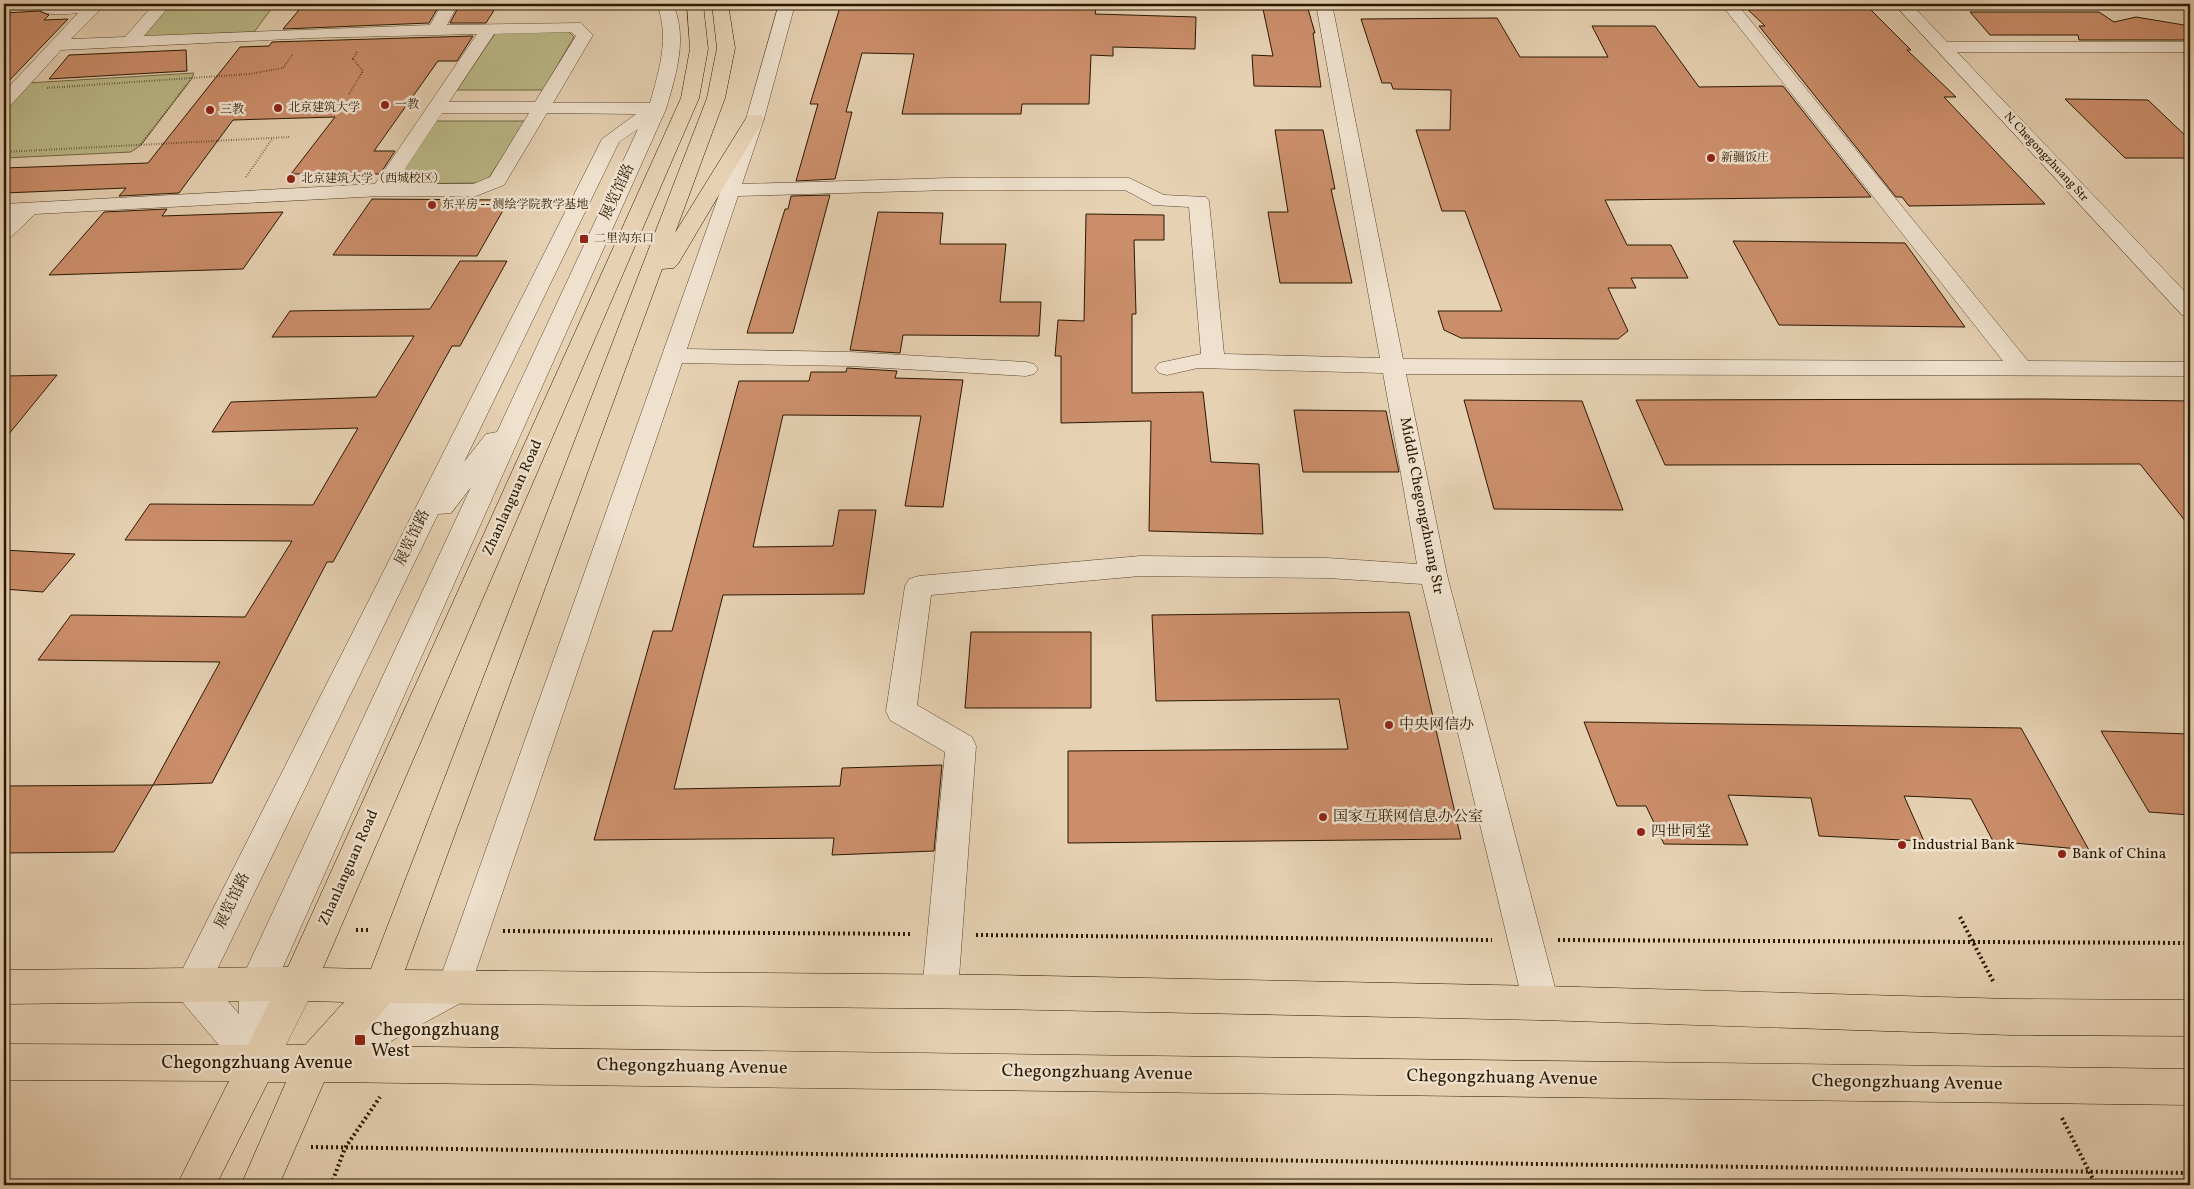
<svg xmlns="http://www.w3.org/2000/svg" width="2194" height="1189" font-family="Vollkorn,'Noto Serif SC',serif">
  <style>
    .green { fill: #bcb988; stroke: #726844 }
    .building { fill: #cb8e6b; stroke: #291801 }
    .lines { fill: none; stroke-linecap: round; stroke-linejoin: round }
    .minor-casing { stroke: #58462e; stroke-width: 1 }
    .major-casing { stroke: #291801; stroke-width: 1 }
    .path-far1 { stroke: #291801; stroke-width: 2; stroke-dasharray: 0.5 2; stroke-linecap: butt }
    .path { stroke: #291801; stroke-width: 4; stroke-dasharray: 2 3; stroke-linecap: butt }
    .minor { fill: #efe1ce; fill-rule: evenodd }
    .major { fill: #e6d1b3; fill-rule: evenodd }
    .poi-dot { fill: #8f2418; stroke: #efe1ce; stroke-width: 2 }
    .labels { text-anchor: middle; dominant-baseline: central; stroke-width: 5; stroke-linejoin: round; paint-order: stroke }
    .far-poi-label { font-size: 12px; fill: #291801; stroke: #efe1ce; text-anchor: start }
    .far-street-label { font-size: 12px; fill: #291801; stroke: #efe1ce }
    .street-label { font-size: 15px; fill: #291801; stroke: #efe1ce }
    .poi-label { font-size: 15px; fill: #291801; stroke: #efe1ce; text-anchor: start }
    .near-poi-label { font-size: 18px; fill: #291801; stroke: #efe1ce; text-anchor: start }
    .near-street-label { font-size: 18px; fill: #291801; stroke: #efe1ce }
  </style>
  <rect width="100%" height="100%" fill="#e6d1b3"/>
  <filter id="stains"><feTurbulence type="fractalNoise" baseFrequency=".004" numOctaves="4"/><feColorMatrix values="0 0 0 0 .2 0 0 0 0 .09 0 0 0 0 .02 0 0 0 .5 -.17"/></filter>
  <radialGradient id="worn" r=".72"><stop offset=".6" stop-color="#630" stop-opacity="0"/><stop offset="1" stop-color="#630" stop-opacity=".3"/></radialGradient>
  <!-- green -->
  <g class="green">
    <polygon points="233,4 275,4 254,32 141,37 167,7"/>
    <polygon points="568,31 574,37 543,90 457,90 496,32"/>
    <polygon points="194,73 192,78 141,145 131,152 4,158 4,109 27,83"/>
    <polygon points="436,121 526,121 488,179 479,183 393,184"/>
  </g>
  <!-- building -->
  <g class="building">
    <polygon points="304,4 440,4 429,23 283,29"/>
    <polygon points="460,4 498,4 486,23 450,23"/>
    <polygon points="841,4 1097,4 1095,14 1196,17 1195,49 1113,47 1113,56 1091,55 1089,104 1022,104 1021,114 902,114 914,54 862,53 846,112 852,112 835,179 796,181 818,104 810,104"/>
    <polygon points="1742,4 1865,4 1911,50 1907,50 1956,97 1944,97 2045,204 1909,206 1902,197 1896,197 1759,26 1765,26"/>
    <polygon points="1263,9 1308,9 1315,33 1313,33 1321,87 1254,86 1252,55 1273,56"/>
    <polygon points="39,11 49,15 44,20 68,19 4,86 4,13"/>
    <polygon points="1970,12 2099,12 2114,22 2136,17 2190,26 2190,40 2079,40 2078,35 1990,35"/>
    <polygon points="1497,18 1520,57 1608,57 1592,26 1655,26 1699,87 1783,86 1871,197 1605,200 1627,245 1671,245 1688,278 1631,278 1636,288 1608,288 1628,331 1618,339 1461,338 1444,330 1438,311 1502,311 1465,211 1442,211 1416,130 1450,130 1451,90 1393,89 1391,83 1382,83 1361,19"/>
    <polygon points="473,36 457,61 438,61 374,151 395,151 380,174 291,174 335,117 233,120 179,193 119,196 126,188 4,193 4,168 148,163 240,47 269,46 272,42"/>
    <polygon points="186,50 187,71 49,79 69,55"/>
    <polygon points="2065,99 2148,100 2190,140 2190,158 2125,158"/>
    <polygon points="1275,130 1323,130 1335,189 1331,189 1352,283 1280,283 1268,212 1288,212"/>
    <polygon points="830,195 793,333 747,333 785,209 788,209 791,196"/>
    <polygon points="372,199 509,200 477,256 333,255"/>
    <polygon points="167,209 162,216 283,212 243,269 49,275 104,212"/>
    <polygon points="878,212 943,213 940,244 1006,244 1000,302 1041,302 1039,336 903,335 900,353 850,350"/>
    <polygon points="1086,214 1164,215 1164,240 1134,240 1136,314 1132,314 1132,393 1203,392 1211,462 1259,464 1263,534 1149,531 1151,421 1061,423 1061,356 1055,356 1058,320 1084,321"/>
    <polygon points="1733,241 1905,243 1965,327 1779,325"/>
    <polygon points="460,261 507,261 460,346 452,346 333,562 327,562 212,783 153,785 220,662 38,660 71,615 245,617 292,541 125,540 150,504 313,505 358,428 212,432 231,402 376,397 414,336 272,337 290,311 430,309"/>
    <polygon points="847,368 897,371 895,378 963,380 943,507 905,506 921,416 783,415 753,547 833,546 839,510 876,510 864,594 723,595 674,789 840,786 842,768 942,765 934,851 832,855 834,838 594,840 653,631 672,631 739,381 809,381 811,372 846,372"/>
    <polygon points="57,375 4,440 4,376"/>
    <polygon points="2046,399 2190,401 2190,527 2140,464 1665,465 1636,400"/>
    <polygon points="1464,400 1582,401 1623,510 1494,509"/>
    <polygon points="1294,410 1386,411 1399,472 1303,472"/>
    <polygon points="4,550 75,554 43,592 4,589"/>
    <polygon points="1409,612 1461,839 1068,843 1068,751 1348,749 1339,699 1156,701 1152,615"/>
    <polygon points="971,632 1091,632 1091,708 965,708"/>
    <polygon points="1584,722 2021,728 2089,850 1993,841 1971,799 1904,796 1924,841 1819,836 1811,798 1728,795 1748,845 1664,844 1646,806 1617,806"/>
    <polygon points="2101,731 2190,734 2190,815 2149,812"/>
    <polygon points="153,785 114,852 4,853 4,786"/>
  </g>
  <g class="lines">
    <!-- minor casing -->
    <g class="minor-casing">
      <g id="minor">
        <path d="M37 4 99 5 101 8 99 11 71 39 125 37 154 4H171L144 36 430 25 442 4H458L447 25 581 23 593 35 553 103H650C659 70 670 38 657 4H673C688 39 676 74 666 109L274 987 276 1063 271 1076 258 1081 245 1076 179 998 174 986 602 139 636 114 547 113 504 185 476 196H381L35 214 11 237 4 239V222L10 216H4V204L375 184 477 34 309 38 61 50 10 106 4 107V92L78 13C65 14 45 18 36 6ZM571 32 576 36 535 102H449L494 34ZM442 113H529L490 177 473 184H395ZM638 129 497 432 486 434 464 462 619 142ZM471 487 244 974 239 986V1014L211 982 438 514 451 513Z"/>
        <polygon points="779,4 795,4 764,119 742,184 950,178 1129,178 1164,195 1206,197 1209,201 1224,354 1380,358 1316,4 1332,4 1403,359 2003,361 1721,4 1737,4 2028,361 2190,362 2190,376 1406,374 1447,575 1559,1003 1553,1015 1541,1020 1529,1015 1523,1003 1422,584 1327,578 1140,576 931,595 917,705 972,737 976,746 958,991 952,1003 940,1008 928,1003 922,991 945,752 890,720 886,711 905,586 909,579 919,576 1140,556 1327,558 1417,564 1383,373 1198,368 1167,375 1159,373 1155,368 1159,363 1201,354 1189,207 1153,205 1125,190 950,190 738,196 687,349 850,352 1026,362 1034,364 1038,369 1034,374 1026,376 850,366 682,363 466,1000 340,1069 327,1074 314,1069 309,1056 314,1043 441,976 746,119"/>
        <polygon points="1894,4 1911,4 1947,42 2190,42 2190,52 1957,52 2190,297 2190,317 2182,315"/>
      </g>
    </g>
    <!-- major casing -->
    <g class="major-casing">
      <path id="major" d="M687 4H703L708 49 699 98 323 968 371 969 707 98 717 48 712 4H728L735 48 725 98 675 233 748 115H762L764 119 678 264 674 268 662 269 405 970 995 975 1541 986 2011 999 2190 1000V1036L2011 1035 1541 1020 995 1009 390 1003 353 1046 2190 1069V1105L324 1082 279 1185H241L286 1082H268L216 1185H177L229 1081 4 1080V1044L248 1045 270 1001 4 1004V970L288 967 681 98 690 49ZM308 1001 344 1002 305 1045H286Z"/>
    </g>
    <!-- path-far1 -->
    <g class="path-far1">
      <polyline points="47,88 249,74 283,68 293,54"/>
      <polyline points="349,94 363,71 353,59 357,52"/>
      <polyline points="141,144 192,78"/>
      <polyline points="4,152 290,137"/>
      <polyline points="246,177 272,139"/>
    </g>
    <!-- path -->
    <g class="path">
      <polyline points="1960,917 1994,983"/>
      <polyline points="356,930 370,930"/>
      <polyline points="503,931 912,934"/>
      <polyline points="976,935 1492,940"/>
      <polyline points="1558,940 2190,943"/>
      <polyline points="2062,1118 2096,1185"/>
      <polyline points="311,1147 2190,1173"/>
      <polyline points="331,1185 345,1148 380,1097"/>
    </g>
    <!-- minor -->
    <use href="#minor" class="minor"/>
    <!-- major -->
    <use href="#major" class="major"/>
  </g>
  <!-- markers -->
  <g class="poi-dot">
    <circle cx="385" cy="105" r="5"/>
    <circle cx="278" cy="108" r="5"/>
    <circle cx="210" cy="110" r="5"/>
    <circle cx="1711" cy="158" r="5"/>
    <circle cx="291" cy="179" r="5"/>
    <circle cx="432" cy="205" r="5"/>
    <rect x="579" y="234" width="10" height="10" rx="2.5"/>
    <circle cx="1389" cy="725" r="5"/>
    <circle cx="1323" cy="817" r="5"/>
    <circle cx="1641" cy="832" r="5"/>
    <circle cx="1902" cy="845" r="5"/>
    <circle cx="2062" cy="854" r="5"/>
    <rect x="354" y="1034" width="12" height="12" rx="2.5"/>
  </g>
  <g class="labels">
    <!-- far-poi labels -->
    <g class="far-poi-label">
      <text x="395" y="105">一教</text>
      <text x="288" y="108">北京建筑大学</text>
      <text x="220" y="110">三教</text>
      <text x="1721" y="158">新疆饭庄</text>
      <text x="301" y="179">北京建筑大学（西城校区）</text>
      <text x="442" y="205">东平房 -- 测绘学院教学基地</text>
      <text x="594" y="239">二里沟东口</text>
    </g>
    <!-- far-street labels -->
    <g class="far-street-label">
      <text transform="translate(2046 157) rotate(47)">N. Chegongzhuang Str</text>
    </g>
    <!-- street labels -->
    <g class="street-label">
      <text transform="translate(618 192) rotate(-65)">展览馆路</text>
      <text transform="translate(513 498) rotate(-66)">Zhanlanguan Road</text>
      <text transform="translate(1421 506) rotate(79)">Middle Chegongzhuang Str</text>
      <text transform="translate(413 538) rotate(-64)">展览馆路</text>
      <text transform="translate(349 868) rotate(-66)">Zhanlanguan Road</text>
      <text transform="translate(233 901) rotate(-64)">展览馆路</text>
    </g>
    <!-- poi labels -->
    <g class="poi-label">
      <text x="1399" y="725">中央网信办</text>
      <text x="1333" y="817">国家互联网信息办公室</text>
      <text x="1651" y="832">四世同堂</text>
      <text x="1912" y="845">Industrial Bank</text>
      <text x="2072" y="854">Bank of China</text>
    </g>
    <!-- near-poi labels -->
    <g class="near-poi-label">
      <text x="371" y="1030">Chegongzhuang<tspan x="371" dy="21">West</tspan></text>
    </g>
    <!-- near-street labels -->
    <g class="near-street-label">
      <text x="257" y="1063">Chegongzhuang Avenue</text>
      <text transform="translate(692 1067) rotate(1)">Chegongzhuang Avenue</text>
      <text transform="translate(1097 1073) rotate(1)">Chegongzhuang Avenue</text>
      <text transform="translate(1502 1078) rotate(1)">Chegongzhuang Avenue</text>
      <text transform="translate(1907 1083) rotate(1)">Chegongzhuang Avenue</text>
    </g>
  </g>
  <!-- margin -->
  <rect width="2194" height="1189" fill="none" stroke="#e6d1b3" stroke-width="20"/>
  <rect x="5" y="5" width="2184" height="1179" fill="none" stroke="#291801" stroke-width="2.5"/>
  <rect x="10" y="10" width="2174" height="1169" fill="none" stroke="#291801"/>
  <rect width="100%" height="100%" filter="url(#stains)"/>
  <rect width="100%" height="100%" fill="url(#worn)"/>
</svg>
